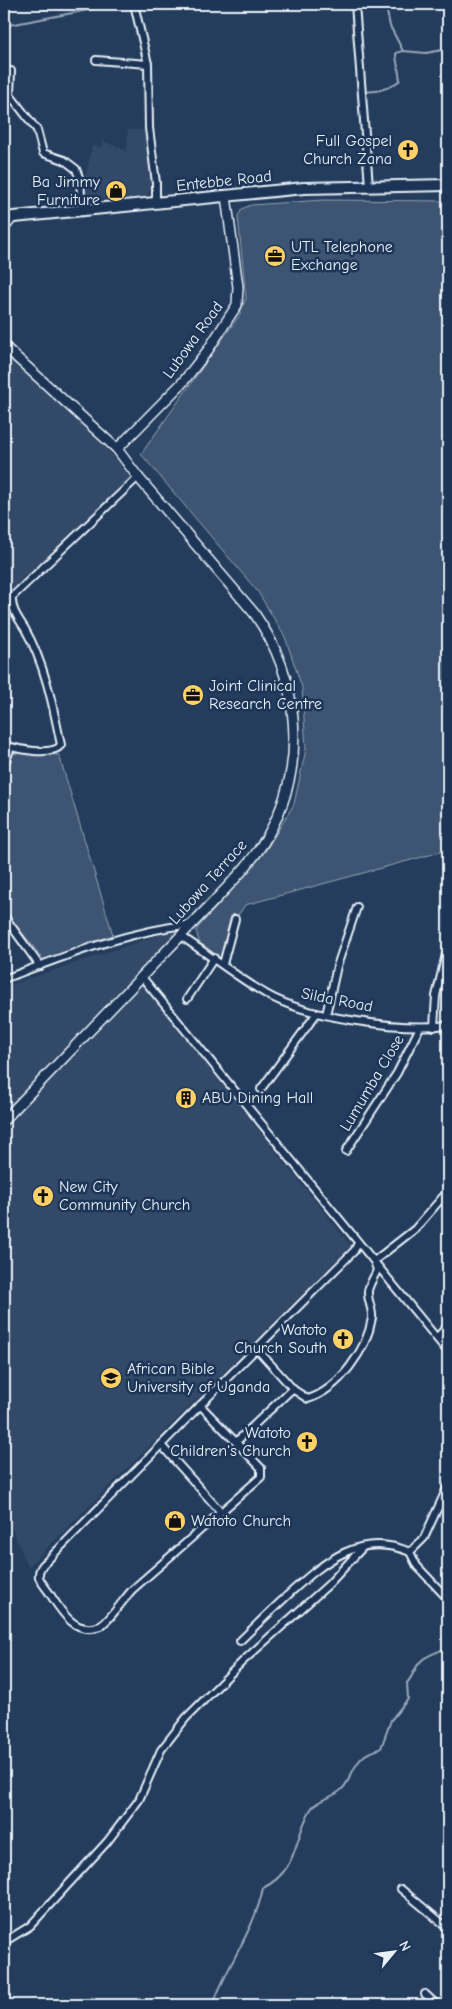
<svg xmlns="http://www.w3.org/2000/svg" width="452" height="2009" font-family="'Comic Neue',sans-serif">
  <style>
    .built { fill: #334a68 }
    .green { fill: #3e5472; stroke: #93a2b5 }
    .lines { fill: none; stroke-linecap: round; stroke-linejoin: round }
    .stream { stroke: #99a8ba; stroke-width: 2 }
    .street-casing { stroke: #e8f1f8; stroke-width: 10 }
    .secondary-casing { stroke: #e8f1f8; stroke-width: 12 }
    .primary-casing { stroke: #e8f1f8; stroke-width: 14 }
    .street { stroke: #1d3557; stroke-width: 6 }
    .secondary { stroke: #1d3557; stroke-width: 9 }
    .primary { stroke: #1d3557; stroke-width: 10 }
    .labels { text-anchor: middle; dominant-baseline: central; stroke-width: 5; stroke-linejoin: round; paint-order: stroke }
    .poi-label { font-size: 16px; fill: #e8f1f8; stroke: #1d3557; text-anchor: start }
    .street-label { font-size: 16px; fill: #e8f1f8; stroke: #1d3557 }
  </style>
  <rect width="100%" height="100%" fill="#253d5d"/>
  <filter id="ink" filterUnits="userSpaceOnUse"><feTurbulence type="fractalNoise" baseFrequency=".02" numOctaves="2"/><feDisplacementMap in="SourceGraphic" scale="10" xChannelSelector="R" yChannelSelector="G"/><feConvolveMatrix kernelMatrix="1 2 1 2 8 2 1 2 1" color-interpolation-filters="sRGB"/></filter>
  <g filter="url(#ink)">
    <!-- built -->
    <g class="built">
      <polygon points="128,130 148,130 153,180 148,196 83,201 81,176 86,175 92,146 101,147 103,141 127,151"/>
      <polygon points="4,350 119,461 131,480 87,523 4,595"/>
      <polygon points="174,930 176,931 175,935 4,1112 4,987"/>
      <polygon points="140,981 351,1246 28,1567 4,1509 4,1128"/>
    </g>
    <!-- green -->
    <g class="green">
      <polygon points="323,200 448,201 448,850 245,905 239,914 232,917 222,959 199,942 196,930 265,852 294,804 306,749 302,687 285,637 258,592 141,454 239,316 246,298 238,216 242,209 251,205"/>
      <polygon points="13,753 59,755 113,935 44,960 4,910 4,779"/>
    </g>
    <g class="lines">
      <!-- stream -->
      <g class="stream">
        <polyline points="41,4 44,9 70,4"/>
        <polyline points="96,4 103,7"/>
        <polyline points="389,4 387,12 390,26 403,51 426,53 448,49"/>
        <polyline points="4,26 104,7 116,7 123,4"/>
        <path d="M366 91C377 93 392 87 400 80L396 56V53L403 51"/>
        <path d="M213 2005C227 1964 254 1932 263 1888 299 1870 293 1839 311 1809 317 1799 335 1798 343 1788 351 1779 354 1763 364 1756 368 1752 376 1751 381 1748L391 1720 408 1699 407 1683C413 1676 414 1669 420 1662 427 1654 439 1653 448 1646"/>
      </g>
      <!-- street casing -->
      <g class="street-casing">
        <g id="street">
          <polyline points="134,4 148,64 149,128 156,183 156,203"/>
          <polyline points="355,4 369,186"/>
          <polyline points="96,60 148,64"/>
          <polyline points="11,71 10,95 37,130 43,153 64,160 76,169 80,180 82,211"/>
          <path d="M4 745C17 749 52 757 61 745 53 706 45 664 25 629 19 619 11 610 12 597L138 477"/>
          <polyline points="4,766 11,747"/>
          <polyline points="4,916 40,966"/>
          <path d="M181 936C209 955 237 977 266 994 308 1018 401 1031 448 1025"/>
          <polyline points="223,964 235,919"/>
          <polyline points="141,976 448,1352"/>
          <path d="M4 979C65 956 127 931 193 924"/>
          <polyline points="187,999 214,958"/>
          <polyline points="326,1015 337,966 357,907"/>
          <polyline points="434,1027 436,996 448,946"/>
          <polyline points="261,1089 317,1013"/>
          <polyline points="346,1151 397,1073 420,1027"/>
          <polyline points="437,1337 448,1326"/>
          <polyline points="256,1348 294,1390"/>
          <path d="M200 1405 261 1468V1477L133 1589C125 1597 108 1623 100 1626 75 1636 61 1611 50 1594 47 1589 41 1583 39 1577 38 1570 42 1565 47 1561 149 1457 251 1353 354 1251L358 1243"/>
          <path d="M236 1442 291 1390H294L308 1399C339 1389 367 1350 372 1318 373 1309 367 1300 368 1291 369 1284 375 1276 377 1270L374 1261 415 1229 448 1191"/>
          <polyline points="161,1445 220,1511"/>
          <polyline points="448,1486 424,1538 410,1552 417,1566 448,1599"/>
          <path d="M240 1641C256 1625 273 1609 290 1593 325 1561 360 1531 410 1552"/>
          <polyline points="401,1889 448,1928"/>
          <polyline points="4,1942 30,1926 107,1842 139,1800 161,1750 186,1718 243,1661 328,1585 363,1547"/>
          <polyline points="425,1994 437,2005"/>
        </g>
      </g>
      <!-- secondary casing -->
      <g class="secondary-casing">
        <g id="secondary">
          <polyline points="4,228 12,218"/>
          <path d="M4 346 117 449 138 477 254 613C300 678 308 764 268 835 255 858 236 878 218 897L4 1120"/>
          <polyline points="117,449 183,382 208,350 237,305 238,287 226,196"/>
        </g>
      </g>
      <!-- primary casing -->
      <g class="primary-casing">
        <polyline id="primary" points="4,218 304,188 448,185"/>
      </g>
      <!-- street -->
      <use href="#street" class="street"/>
      <!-- secondary -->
      <use href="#secondary" class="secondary"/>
      <!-- primary -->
      <use href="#primary" class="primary"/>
    </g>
  </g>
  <!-- icons -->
  <defs>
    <g id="church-disc" transform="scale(1.125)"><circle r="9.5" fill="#ffd166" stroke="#1d3557"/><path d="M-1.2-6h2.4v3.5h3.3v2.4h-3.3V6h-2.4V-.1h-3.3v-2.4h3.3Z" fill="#111"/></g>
    <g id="shop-disc" transform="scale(1.125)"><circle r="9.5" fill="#ffd166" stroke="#1d3557"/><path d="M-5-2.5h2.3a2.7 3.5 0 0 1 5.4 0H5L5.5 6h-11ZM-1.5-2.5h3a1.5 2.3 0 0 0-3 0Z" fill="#111"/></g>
    <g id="office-disc" transform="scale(1.125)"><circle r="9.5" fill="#ffd166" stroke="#1d3557"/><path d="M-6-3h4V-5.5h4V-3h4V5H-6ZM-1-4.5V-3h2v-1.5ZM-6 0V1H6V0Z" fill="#111"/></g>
    <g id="building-disc" transform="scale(1.125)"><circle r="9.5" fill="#ffd166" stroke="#1d3557"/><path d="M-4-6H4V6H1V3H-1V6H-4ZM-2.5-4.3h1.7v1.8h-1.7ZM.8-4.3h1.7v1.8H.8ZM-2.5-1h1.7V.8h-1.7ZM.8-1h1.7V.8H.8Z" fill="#111"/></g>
    <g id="university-disc" transform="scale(1.125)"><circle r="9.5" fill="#ffd166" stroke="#1d3557"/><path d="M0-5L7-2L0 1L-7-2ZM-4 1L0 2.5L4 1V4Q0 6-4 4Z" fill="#111"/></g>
  </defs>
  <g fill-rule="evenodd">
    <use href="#church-disc" x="408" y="150"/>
    <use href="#shop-disc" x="116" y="191"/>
    <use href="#office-disc" x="275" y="256"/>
    <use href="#office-disc" x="193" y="695"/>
    <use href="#building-disc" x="186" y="1098"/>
    <use href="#church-disc" x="43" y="1196"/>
    <use href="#church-disc" x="343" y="1339"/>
    <use href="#university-disc" x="111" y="1378"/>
    <use href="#church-disc" x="307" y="1442"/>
    <use href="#shop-disc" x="175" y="1521"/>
  </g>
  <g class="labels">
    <!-- poi labels -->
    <g class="poi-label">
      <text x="392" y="141" text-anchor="end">Full Gospel<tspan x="392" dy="18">Church Zana</tspan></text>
      <text x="100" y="182" text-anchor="end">Ba Jimmy<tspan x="100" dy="18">Furniture</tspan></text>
      <text x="291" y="247">UTL Telephone<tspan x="291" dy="18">Exchange</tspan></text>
      <text x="209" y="686">Joint Clinical<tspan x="209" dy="18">Research Centre</tspan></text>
      <text x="202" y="1098">ABU Dining Hall</text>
      <text x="59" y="1187">New City<tspan x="59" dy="18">Community Church</tspan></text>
      <text x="327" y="1330" text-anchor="end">Watoto<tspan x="327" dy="18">Church South</tspan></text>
      <text x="127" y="1369">African Bible<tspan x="127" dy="18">University of Uganda</tspan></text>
      <text x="291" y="1433" text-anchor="end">Watoto<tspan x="291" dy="18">Children's Church</tspan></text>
      <text x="191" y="1521">Watoto Church</text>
    </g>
    <!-- street labels -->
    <g class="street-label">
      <text transform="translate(224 181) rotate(-6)">Entebbe Road</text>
      <text transform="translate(193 340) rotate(-54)">Lubowa Road</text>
      <text transform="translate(208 882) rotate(-48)">Lubowa Terrace</text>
      <text transform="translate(337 1000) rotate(11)">Silda Road</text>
      <text transform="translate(372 1083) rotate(-59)">Lumumba Close</text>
    </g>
  </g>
  <!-- margin -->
  <rect width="452" height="2009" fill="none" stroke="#1d3557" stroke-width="20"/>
  <rect x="10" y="10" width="432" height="1989" fill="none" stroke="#e8f1f8" stroke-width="2" filter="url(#ink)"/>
  <!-- north arrow -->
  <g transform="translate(394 1952) rotate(61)" stroke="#1d3557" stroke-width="4" paint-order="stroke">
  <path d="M0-4L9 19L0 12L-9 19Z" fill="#e8f1f8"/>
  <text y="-8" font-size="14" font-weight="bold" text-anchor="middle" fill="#e8f1f8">N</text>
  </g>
</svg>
